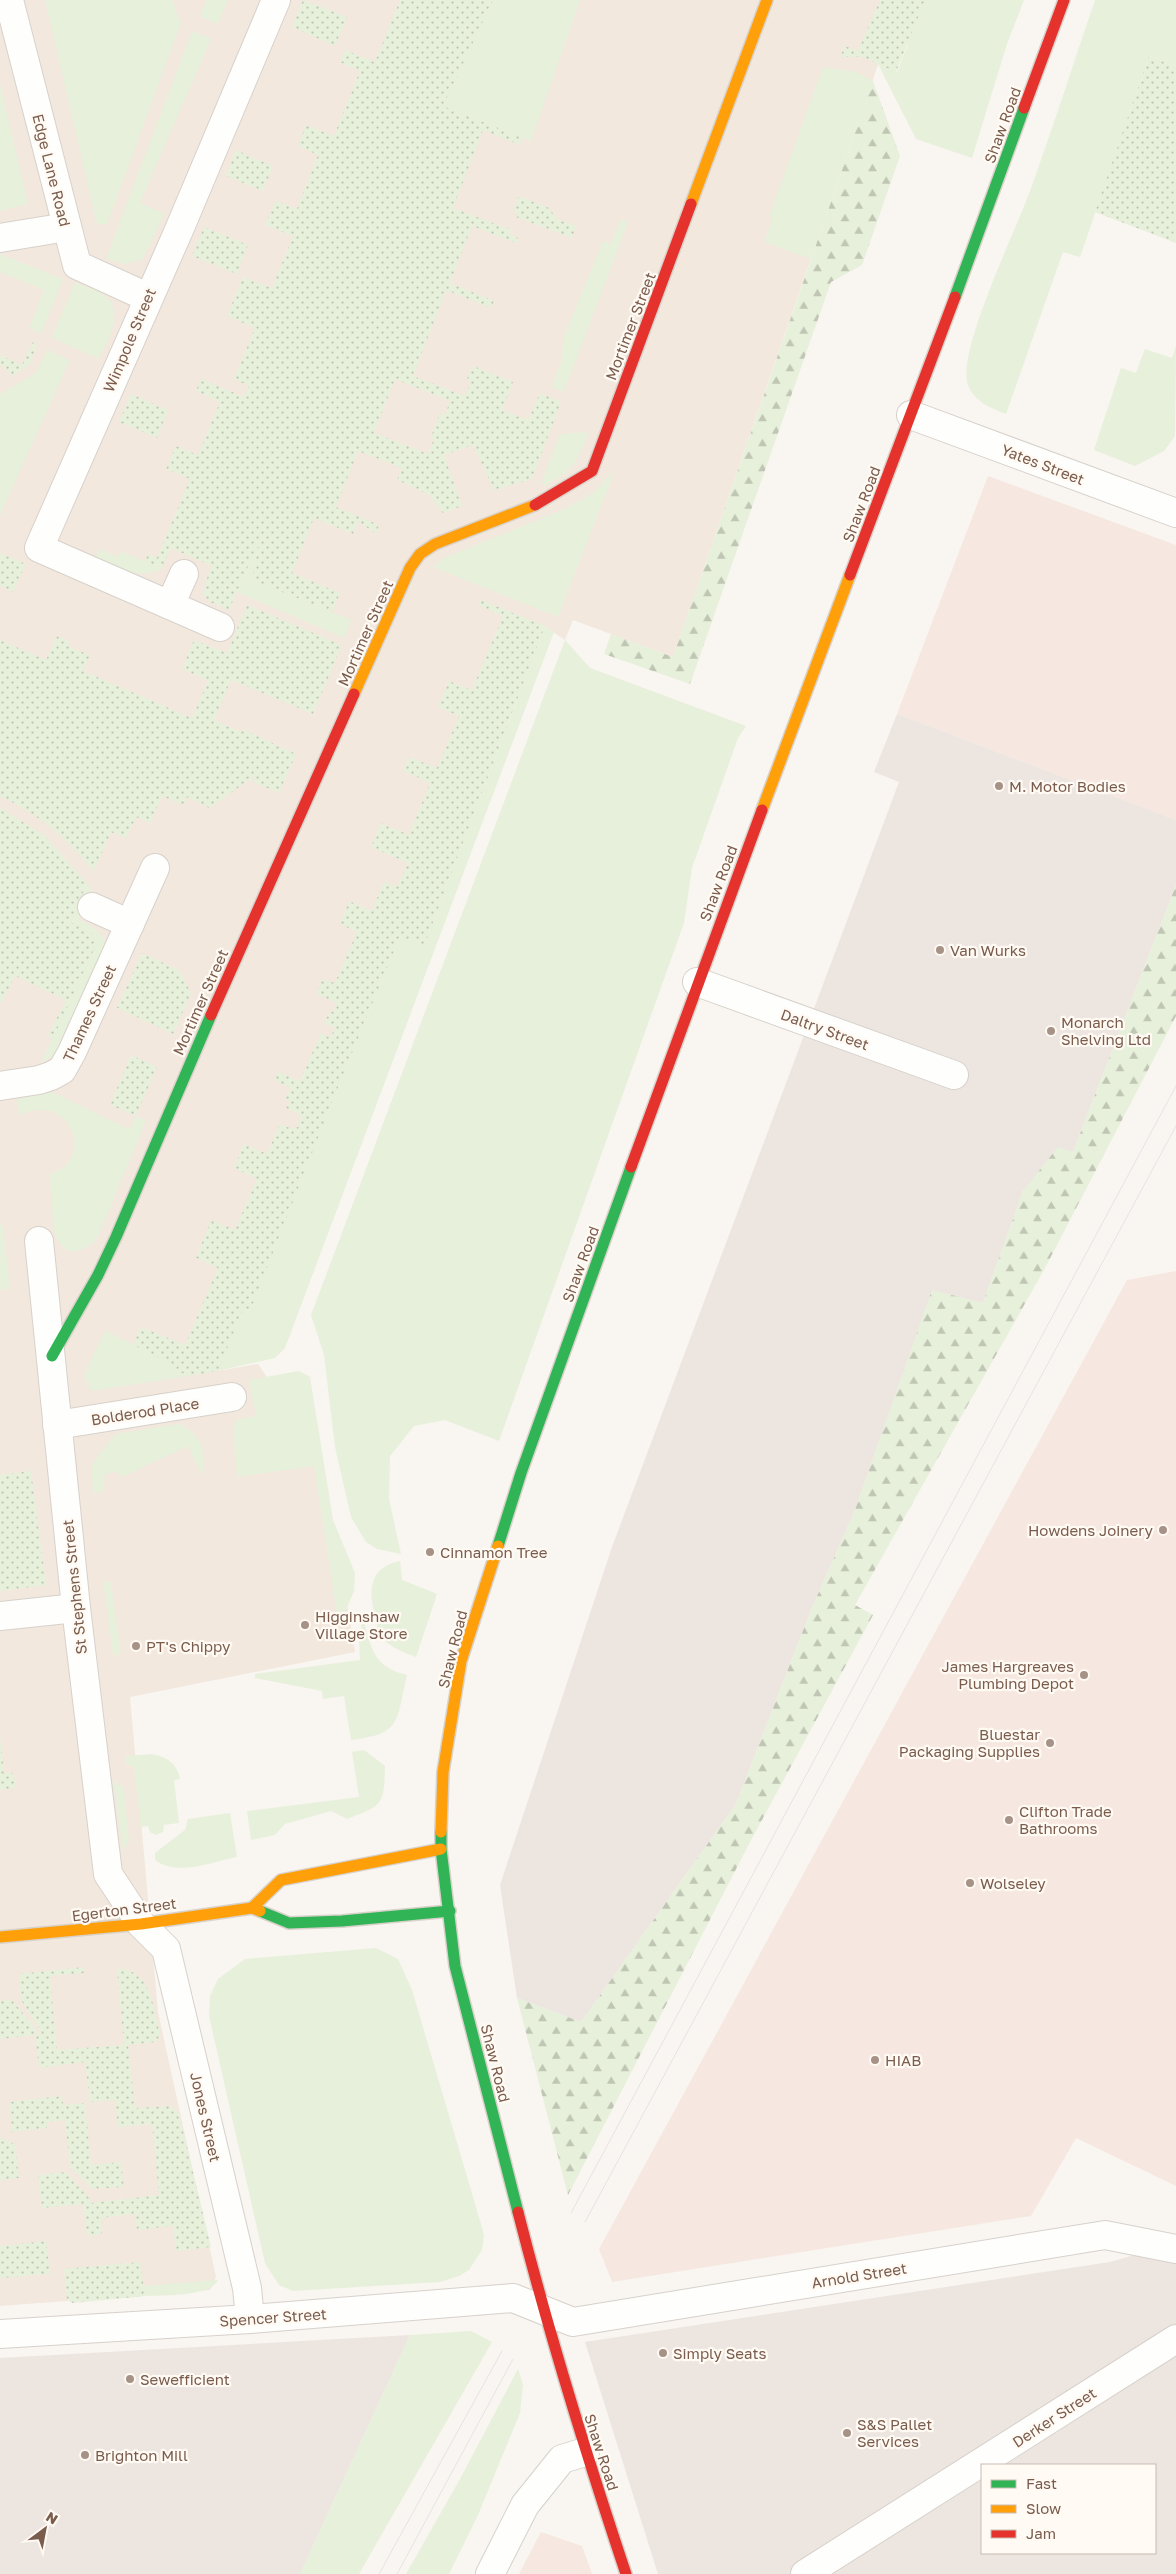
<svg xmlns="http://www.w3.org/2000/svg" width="1176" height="2574" font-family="'Golos Text',sans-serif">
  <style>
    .residential { fill: #f2e8de }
    .commercial { fill: #f6e8e1 }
    .industrial { fill: #ede5e0; fill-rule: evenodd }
    .grass { fill: #e7f0db }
    .forest { fill: url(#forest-firs) }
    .park { fill: url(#park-dots); fill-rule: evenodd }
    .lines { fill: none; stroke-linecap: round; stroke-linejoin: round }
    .street-casing { stroke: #d7d1cb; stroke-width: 30 }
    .fast-casing { stroke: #d9d2cb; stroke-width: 14 }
    .slow-casing { stroke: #d9d2cb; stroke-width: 14 }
    .jam-casing { stroke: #d9d2cb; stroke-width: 14 }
    .street { stroke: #fefefd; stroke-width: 28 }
    .fast { stroke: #30b455; stroke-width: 11 }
    .slow { stroke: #ff9f0a; stroke-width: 11 }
    .jam { stroke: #e5322d; stroke-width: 11 }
    .tram { stroke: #e6e3e7; stroke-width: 1 }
    .poi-dot { fill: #a69286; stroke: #fffaf3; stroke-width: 2 }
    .labels { text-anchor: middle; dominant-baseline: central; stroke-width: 4.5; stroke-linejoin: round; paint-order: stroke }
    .street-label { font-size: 15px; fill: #7a5c4d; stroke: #fffaf3 }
    .poi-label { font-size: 15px; fill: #7a5c4d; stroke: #fffaf3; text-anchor: start }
  </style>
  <defs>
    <pattern id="forest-firs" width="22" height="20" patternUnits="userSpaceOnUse" patternTransform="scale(1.25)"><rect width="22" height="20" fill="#e7f0db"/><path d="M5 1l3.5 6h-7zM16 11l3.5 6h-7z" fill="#c0c6b4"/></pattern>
    <pattern id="park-dots" width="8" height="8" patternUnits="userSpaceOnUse" patternTransform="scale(1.25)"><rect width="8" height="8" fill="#e7f0db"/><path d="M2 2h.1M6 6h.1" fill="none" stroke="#c0c6b4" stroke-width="1.8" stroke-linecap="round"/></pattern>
  </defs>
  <rect width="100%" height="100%" fill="#f9f5f0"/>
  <!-- residential -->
  <polygon class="residential" points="0,0 925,0 909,43 878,65 673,657 573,620 565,640 544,626 424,946 400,936 334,1097 250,1311 243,1309 218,1371 258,1364 323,1461 355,1652 130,1697 158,2012 216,2277 210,2290 0,2306"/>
  <!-- commercial -->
  <g class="commercial">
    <polygon points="988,476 1176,545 1176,820 897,714"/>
    <polygon points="1176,1271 1176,2186 1076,2138 1031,2216 612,2282 599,2249 1127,1280"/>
    <polygon points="541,2532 582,2546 592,2574 519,2574"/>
  </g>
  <!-- industrial -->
  <g class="industrial">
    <polygon points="897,714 1176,820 1176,885 1073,1152 1040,1172 1023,1191 983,1303 932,1291 855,1510 811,1610 736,1804 581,2022 517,1998 500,1885 612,1547 899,782 874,772"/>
    <path d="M1176 2243V2574H658L585 2342 1110 2262ZM982 2465H1155V2553H982Z"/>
    <polygon points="410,2335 300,2574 0,2574 0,2358"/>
  </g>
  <!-- grass -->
  <g class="grass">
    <polygon points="45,0 172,0 181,23 107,224 97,224"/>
    <polygon points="207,0 228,0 218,24 200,16"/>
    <polygon points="493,0 580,0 531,141 443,106"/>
    <polygon points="925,0 1024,0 1007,44 972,158 916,139 878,64 897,72"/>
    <path d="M1095 0H1176V66L1149 56 1080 257 1063 252 1006 414C990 408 971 400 967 381 960 345 1016 230 1030 191 1053 128 1073 64 1095 0Z"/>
    <polygon points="192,31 211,39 140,203 164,214 143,259 126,264 106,259"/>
    <polygon points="823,67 857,72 873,81 811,259 764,242 772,221 770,214"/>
    <polygon points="0,84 28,204 0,211"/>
    <polygon points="621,219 628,222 564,392 552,387 561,362 564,337 603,241 611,244"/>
    <polygon points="0,254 63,279 41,334 29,328 44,290 0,272"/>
    <path d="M75 282C83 286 96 289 104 295 126 312 108 340 99 359L52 338Z"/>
    <polygon points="1176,346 1175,436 1164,451 1135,466 1094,450 1121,368 1136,373 1145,349 1172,358"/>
    <polygon points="47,350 70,360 0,515 0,394 36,373"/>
    <path d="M589 432C576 464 576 469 544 486L542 481 560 434Z"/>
    <polygon points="615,470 558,617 433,567 444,558 567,508 593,493"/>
    <polygon points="260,538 252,580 351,620 344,638 237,592"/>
    <path d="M99 549 118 557 120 551 162 568C140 582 117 566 96 557Z"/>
    <polygon points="545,626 554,632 285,1348 275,1358 218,1371 243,1308 249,1311 334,1097 400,936 424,946"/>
    <polygon points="565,640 590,668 746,726 738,738 692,868 684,923 499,1441 445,1420 414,1426 390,1456 389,1499 401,1554 377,1549 366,1542 351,1517 335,1447 324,1355 311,1315"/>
    <path d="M87 883 92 889 79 920C92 926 101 930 106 945L60 1047 55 1055 41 1063 96 945 92 933 70 922Z"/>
    <path d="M52 1092 129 1129 136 1116 146 1121 97 1239C84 1252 66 1259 56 1237 52 1228 51 1186 50 1174 55 1171 63 1169 67 1164 82 1146 74 1122 53 1112 43 1107 29 1111 19 1115L17 1099Z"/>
    <polygon points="0,1225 3,1225 10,1289 0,1290"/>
    <polygon points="105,1331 177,1366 176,1370 189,1376 91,1391 84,1375"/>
    <polygon points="299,1371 310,1377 333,1520 355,1573 354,1591 339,1626 314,1466 237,1477 233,1429 236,1420 256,1416 249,1380"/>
    <path d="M179 1424C200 1431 209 1455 202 1476L188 1446 122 1477 116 1471 105 1475 103 1492 93 1493 91 1467 97 1457 116 1434Z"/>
    <path d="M400 1561 402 1580 437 1594 416 1657C404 1652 387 1647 380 1634 377 1629 377 1621 375 1615 368 1589 370 1567 400 1561Z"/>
    <polygon points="103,1580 111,1583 121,1654 113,1655"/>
    <path d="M363 1618C371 1648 373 1667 407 1675 396 1720 403 1734 351 1740L344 1696 323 1699 322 1691 255 1678V1674L360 1660 359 1640Z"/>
    <path d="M364 1750 385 1766C384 1806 383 1805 347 1819L331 1811 285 1824 275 1835 251 1840 247 1811 359 1797 352 1752Z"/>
    <path d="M152 1754C167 1757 177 1763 180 1779L174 1780 179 1823 164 1825 163 1832 156 1835 150 1832 148 1826 141 1827 134 1768 125 1763V1756Z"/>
    <polygon points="113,1780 124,1788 129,1841 123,1851"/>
    <path d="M230 1813 237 1857C210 1862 178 1877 155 1860V1853L185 1830 188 1819Z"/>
    <polygon points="376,1948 398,1959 412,1990 481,2224 484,2236 482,2250 469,2270 459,2276 440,2282 293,2291 279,2285 265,2263 209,2016 210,1996 218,1979 245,1959"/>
    <path d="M218 2280C210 2297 163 2295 145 2296L143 2286Z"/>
    <polygon points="471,2331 492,2342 359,2574 300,2574 410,2335"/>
    <polygon points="518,2369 523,2385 520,2413 478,2515 449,2574 406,2574 460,2479"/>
  </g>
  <!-- forest -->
  <g class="forest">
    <polygon points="873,81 900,156 862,265 831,282 690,684 604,654 611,634 673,657"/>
    <polygon points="1176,885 1176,1016 1045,1268 855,1605 873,1615 750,1842 568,2195 517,1998 581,2022 736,1804 811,1610 855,1510 932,1290 983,1303 1023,1191 1058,1147 1073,1152"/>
  </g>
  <!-- park -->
  <g class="park">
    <polygon points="303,0 347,17 335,46 292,27"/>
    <path d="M400 0H493L443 106 523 138 520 145 483 130 453 208 511 230 509 234 518 238 516 243 472 226 450 283 494 301 491 308 446 290 413 376 465 396 471 381 467 379 473 366 513 382 502 410 528 420 540 393 561 402 532 479 494 490 473 445 444 455 462 506 443 513 430 495 397 480 402 468 358 451 336 507 379 525 376 534 358 521 353 534 314 518 292 573 340 593 332 612 252 580 259 541 229 610 210 602 204 595 205 583 212 566 171 548 162 568 145 561 148 554 157 558 190 479 166 469 176 446 198 455 220 402 196 391 201 379 244 397 249 386 234 379 255 328 227 316 243 277 272 288 293 236 265 225 276 201 297 209 318 155 298 146 306 125 334 136 360 71 340 62 345 50 375 62ZM395 379 450 401 445 415 440 413 431 437 434 439 428 454 374 433Z"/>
    <polygon points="880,0 925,0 896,72 862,57 840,57 845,46 858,51"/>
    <polygon points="1149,56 1176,66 1176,243 1095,212"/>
    <polygon points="236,150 273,166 263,191 226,176"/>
    <polygon points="519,196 549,208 557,219 576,226 572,238 516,217 517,213 513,211"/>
    <polygon points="204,227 248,245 237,274 192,256"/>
    <polygon points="33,342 37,344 30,364 13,376 0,364 0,355 22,365"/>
    <polygon points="131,394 168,410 157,438 119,422"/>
    <polygon points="0,553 26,564 13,592 0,586"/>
    <polygon points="481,600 545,626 424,946 400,936 334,1097 250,1311 243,1309 218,1371 189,1376 175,1370 177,1366 133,1345 141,1327 185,1345 218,1268 196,1258 211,1220 235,1230 257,1179 234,1168 244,1144 267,1154 280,1124 292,1129 298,1127 301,1118 299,1114 286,1108 290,1101 285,1099 291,1088 274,1080 278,1072 300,1081 321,1033 330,1038 335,1028 324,1023 330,1011 333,1012 337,1003 316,994 322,979 335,983 357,932 340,924 349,901 372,911 384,882 397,887 408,863 371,847 381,823 409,835 430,783 403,771 409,757 437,768 459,716 438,707 449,681 472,690 503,616 479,605"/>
    <path d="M247 605 342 645 313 714 231 680 214 720 241 732 243 729 296 754 279 793 253 782 255 776 209 808 187 797 183 805 162 796 150 823 136 817 126 838 111 832 94 871C61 834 44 818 0 796V640L46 660 57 636 70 642 69 647 90 655 83 671 192 718 208 681 182 669 194 640 227 653Z"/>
    <polygon points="0,808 44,835 87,883 70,922 92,933 96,945 53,1038 48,1036 66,1000 15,976 2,1002 0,1002"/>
    <polygon points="142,953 179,970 191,993 173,1034 117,1008"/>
    <polygon points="131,1055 157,1067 136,1116 110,1105"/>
    <polygon points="31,1471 46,1585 0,1591 0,1475"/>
    <polygon points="0,1735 4,1773 13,1773 16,1788 0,1790"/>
    <path d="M84 1967V1973L50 1976 57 2050 124 2045 117 1969C151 1967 154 2010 160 2035L156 2042 128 2045 135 2108 170 2106 179 2113 211 2247 176 2251 173 2226 137 2230 135 2214 101 2218 102 2234 87 2236 83 2204 42 2208 38 2175 66 2172 89 2198 91 2203 159 2195 152 2124 118 2127 115 2100 90 2102 85 2062 39 2068 35 2035 0 2039V2001L12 2000 35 2028V2034L42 2033 21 2000 19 1974Z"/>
    <polygon points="62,2096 63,2105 85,2103 91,2165 121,2162 124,2187 92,2189 70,2166 65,2120 47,2122 47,2128 12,2132 9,2102"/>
    <polygon points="0,2138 15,2144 19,2178 0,2180"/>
    <polygon points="46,2241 50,2274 0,2278 0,2246"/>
    <polygon points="140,2262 145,2296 73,2303 67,2300 64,2269"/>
  </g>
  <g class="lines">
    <!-- street casing -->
    <g class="street-casing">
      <g id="street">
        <polyline points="9,0 77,265 147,297"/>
        <polyline points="0,238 67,227"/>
        <polyline points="911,415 1176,513"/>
        <polyline points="170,605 184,574"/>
        <polyline points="220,627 39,548 179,230 276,0"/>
        <polyline points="92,907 130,924"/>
        <polyline points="697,982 954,1075"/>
        <polyline points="0,1086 39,1080 51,1076 62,1070 72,1052 155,868"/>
        <polyline points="39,1241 76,1608 108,1874 141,1924 166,1949 247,2288 250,2319"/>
        <polyline points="57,1425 232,1397"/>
        <polyline points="0,1616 76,1608"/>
        <polyline points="0,2334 250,2319 513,2298 573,2322 1105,2235 1176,2249"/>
        <polyline points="490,2574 525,2505 562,2459 585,2452"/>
        <polyline points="805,2574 1176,2339"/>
      </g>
    </g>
    <!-- fast casing -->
    <g class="fast-casing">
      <g id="fast">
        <polyline points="955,297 1024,108"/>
        <polyline points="52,1356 98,1275 116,1237 211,1015"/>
        <polyline points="498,1546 521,1473 631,1167"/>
        <polyline points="441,1832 441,1849 455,1966 518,2212"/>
        <polyline points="260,1911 289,1923 342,1921 450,1911"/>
      </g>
    </g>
    <!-- slow casing -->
    <g class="slow-casing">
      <g id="slow">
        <polyline points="691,204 767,0"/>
        <polyline points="354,694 410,568 420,554 435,544 535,505"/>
        <polyline points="762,810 850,575"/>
        <polyline points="441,1832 443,1772 461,1661 498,1546"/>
        <polyline points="252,1908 281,1880 441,1849"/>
        <polyline points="0,1937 141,1924 252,1908 260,1911"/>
      </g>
    </g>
    <!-- jam casing -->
    <g class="jam-casing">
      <g id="jam">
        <polyline points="1024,108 1064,0"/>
        <polyline points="535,505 592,471 691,204"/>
        <polyline points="850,575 955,297"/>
        <polyline points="211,1015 354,694"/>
        <polyline points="631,1167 762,810"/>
        <path d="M518 2212C549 2334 586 2454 626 2574"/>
      </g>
    </g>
    <!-- street -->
    <use href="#street" class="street"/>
    <!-- fast -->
    <use href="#fast" class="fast"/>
    <!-- slow -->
    <use href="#slow" class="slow"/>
    <!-- jam -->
    <use href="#jam" class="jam"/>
    <!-- tram -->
    <g class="tram">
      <polyline points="571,2213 1176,1086"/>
      <polyline points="585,2222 1176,1126"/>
      <polyline points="379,2574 502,2351"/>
      <polyline points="397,2574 513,2359"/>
    </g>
  </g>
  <!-- markers -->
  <g class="poi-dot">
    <circle cx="999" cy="786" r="5"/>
    <circle cx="940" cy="950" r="5"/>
    <circle cx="1051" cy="1031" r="5"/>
    <circle cx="1163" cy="1530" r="5"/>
    <circle cx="430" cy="1552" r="5"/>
    <circle cx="305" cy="1625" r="5"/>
    <circle cx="136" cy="1646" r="5"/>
    <circle cx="1084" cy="1675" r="5"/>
    <circle cx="1050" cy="1743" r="5"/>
    <circle cx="1009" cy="1820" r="5"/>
    <circle cx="970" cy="1883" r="5"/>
    <circle cx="875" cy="2060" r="5"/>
    <circle cx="663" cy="2353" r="5"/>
    <circle cx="130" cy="2379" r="5"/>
    <circle cx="847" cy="2433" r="5"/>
    <circle cx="85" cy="2455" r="5"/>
  </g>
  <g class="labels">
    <!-- street labels -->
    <g class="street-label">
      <text transform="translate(1002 125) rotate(-70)">Shaw Road</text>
      <text transform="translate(52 170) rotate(76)">Edge Lane Road</text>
      <text transform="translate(630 326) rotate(-69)">Mortimer Street</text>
      <text transform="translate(129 340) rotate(-67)">Wimpole Street</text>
      <text transform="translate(1043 464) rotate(21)">Yates Street</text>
      <text transform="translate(861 504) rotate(-69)">Shaw Road</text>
      <text transform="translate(365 633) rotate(-66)">Mortimer Street</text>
      <text transform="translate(718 883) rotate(-69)">Shaw Road</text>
      <text transform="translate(200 1002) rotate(-66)">Mortimer Street</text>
      <text transform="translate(89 1013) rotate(-65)">Thames Street</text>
      <text transform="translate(825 1029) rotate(20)">Daltry Street</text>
      <text transform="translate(580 1264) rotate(-70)">Shaw Road</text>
      <text transform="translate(145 1411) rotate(-9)">Bolderod Place</text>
      <text transform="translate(74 1587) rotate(-96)">St Stephens Street</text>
      <text transform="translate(452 1649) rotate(-76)">Shaw Road</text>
      <text transform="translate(124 1909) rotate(-7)">Egerton Street</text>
      <text transform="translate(496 2063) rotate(76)">Shaw Road</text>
      <text transform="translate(206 2117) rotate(77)">Jones Street</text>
      <text transform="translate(859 2275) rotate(-9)">Arnold Street</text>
      <text transform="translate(273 2317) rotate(-4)">Spencer Street</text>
      <text transform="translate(1054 2417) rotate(-33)">Derker Street</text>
      <text transform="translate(602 2452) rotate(72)">Shaw Road</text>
    </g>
    <!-- poi labels -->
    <g class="poi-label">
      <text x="1009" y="786">M. Motor Bodies</text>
      <text x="950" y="950">Van Wurks</text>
      <text x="1061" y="1022">Monarch<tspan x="1061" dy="17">Shelving Ltd</tspan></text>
      <text x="1153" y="1530" text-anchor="end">Howdens Joinery</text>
      <text x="440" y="1552">Cinnamon Tree</text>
      <text x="315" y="1616">Higginshaw<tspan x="315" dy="17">Village Store</tspan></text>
      <text x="146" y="1646">PT's Chippy</text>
      <text x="1074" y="1666" text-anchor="end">James Hargreaves<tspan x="1074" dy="17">Plumbing Depot</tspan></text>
      <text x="1040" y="1734" text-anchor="end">Bluestar<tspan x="1040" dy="17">Packaging Supplies</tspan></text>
      <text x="1019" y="1811">Clifton Trade<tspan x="1019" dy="17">Bathrooms</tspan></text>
      <text x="980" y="1883">Wolseley</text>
      <text x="885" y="2060">HIAB</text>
      <text x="673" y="2353">Simply Seats</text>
      <text x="140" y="2379">Sewefficient</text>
      <text x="857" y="2424">S&amp;S Pallet<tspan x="857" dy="17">Services</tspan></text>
      <text x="95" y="2455">Brighton Mill</text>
    </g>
  </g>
  <!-- legend -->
  <rect x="981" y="2464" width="175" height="90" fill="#fffaf3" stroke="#cabbb1"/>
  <rect x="991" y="2480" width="25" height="8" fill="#30b455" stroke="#cabbb1"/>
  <text x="1026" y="2489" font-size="15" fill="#7a5c4d">Fast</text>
  <rect x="991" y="2505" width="25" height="8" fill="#ff9f0a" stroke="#cabbb1"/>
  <text x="1026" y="2514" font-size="15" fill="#7a5c4d">Slow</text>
  <rect x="991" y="2530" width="25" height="8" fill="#e5322d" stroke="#cabbb1"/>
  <text x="1026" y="2539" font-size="15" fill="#7a5c4d">Jam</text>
  <!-- north arrow -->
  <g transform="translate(45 2529) rotate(32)" stroke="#fffaf3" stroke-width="4" paint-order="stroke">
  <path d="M0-4L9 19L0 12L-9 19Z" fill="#7a5c4d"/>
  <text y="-8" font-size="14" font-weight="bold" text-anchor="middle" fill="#7a5c4d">N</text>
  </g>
</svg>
